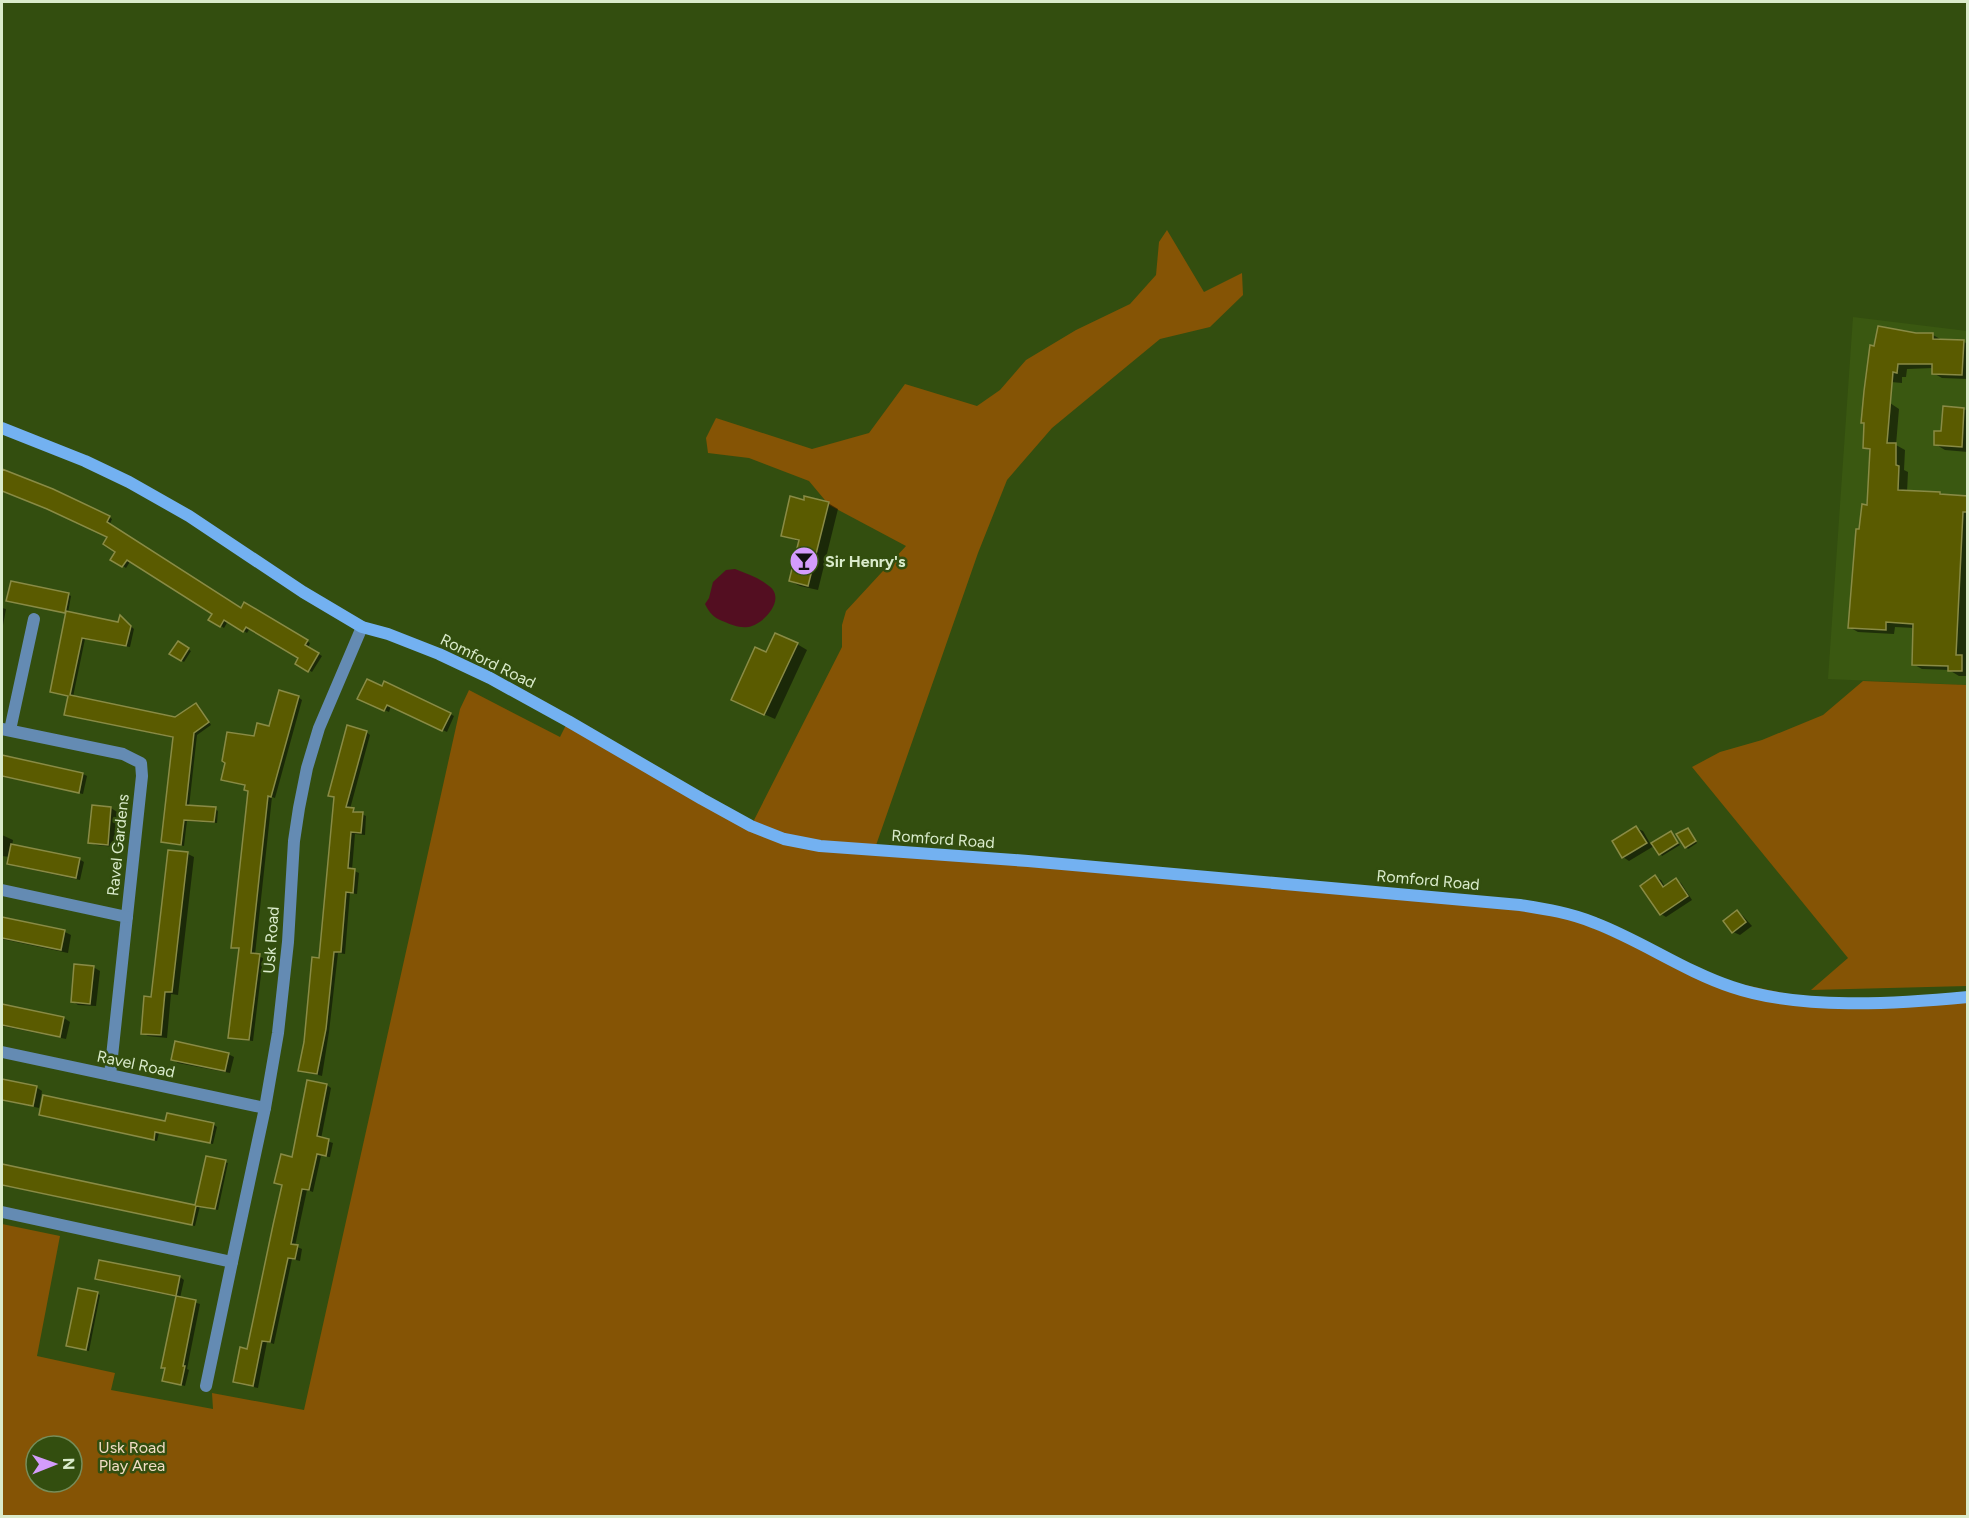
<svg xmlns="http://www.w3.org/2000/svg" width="1969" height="1518" font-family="Figtree,sans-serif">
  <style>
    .built { fill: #3a5811 }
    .green { fill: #855405; fill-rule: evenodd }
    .water { fill: #530e21 }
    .shadow { fill: #0007 }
    .building { fill: #5a5b00; stroke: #898b45; stroke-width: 1.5 }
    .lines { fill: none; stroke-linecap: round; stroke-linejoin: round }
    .street { stroke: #648bb3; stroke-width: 12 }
    .secondary { stroke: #73b1f1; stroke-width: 12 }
    .labels { text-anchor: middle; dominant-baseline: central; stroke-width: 5; stroke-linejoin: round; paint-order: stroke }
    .poi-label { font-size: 16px; font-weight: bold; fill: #daebcb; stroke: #334e0f; text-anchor: start }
    .street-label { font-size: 16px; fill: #daebcb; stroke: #334e0f }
    .park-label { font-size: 16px; fill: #f2dcc5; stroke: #334e0f }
  </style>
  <rect width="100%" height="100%" fill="#334e0f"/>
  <!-- built -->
  <polygon class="built" points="1853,317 1967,331 1967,685 1828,679"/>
  <!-- green -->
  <g class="green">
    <path d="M1167 230 1204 292 1242 273 1243 295 1210 327 1160 339 1052 428 1007 480 978 553 874 851 1550 909 1702 976 1827 1002 1967 997V1516H2V1224L60 1236 37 1356 115 1373 111 1390 213 1409 212 1393 304 1410 460 709 469 690 560 737 568 721 751 826 842 647V625L846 611 906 546 829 505 809 481 749 458 708 453 706 438 716 418 812 449 869 433 905 384 977 406 1000 390 1026 360 1076 330 1130 304 1156 275 1159 242ZM36 1446H72V1482H36Z"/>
    <polygon points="1863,681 1967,685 1967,986 1811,990 1848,958 1692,767 1720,752 1762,740 1823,715"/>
  </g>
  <!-- water -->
  <path class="water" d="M735 569C747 574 760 578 769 586 787 599 763 625 748 627 739 628 732 625 725 622 714 618 710 614 705 604L709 598 713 582 726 570Z"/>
  <!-- shadow -->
  <g class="shadow">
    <polygon points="1915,335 1933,335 1942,340 1964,342 1968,344 1968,379 1942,378 1933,373 1934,368 1907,369 1906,377 1902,377 1902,383 1891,382 1890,403 1899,409 1896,445 1905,450 1904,470 1908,472 1907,492 1940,493 1944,496 1968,498 1968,676 1959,676 1949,670 1922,669 1913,664 1914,628 1895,627 1894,634 1858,632 1849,627 1861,531 1868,506 1871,451 1864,448 1866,424 1863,422"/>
    <polygon points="1945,408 1968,410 1968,452 1945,450 1935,444 1943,433"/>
    <polygon points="2,472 52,490 109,517 112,519 109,526 242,609 245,604 310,643 308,648 322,656 312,672 297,663 300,658 250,628 247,633 228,621 224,628 210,619 214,613 131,560 126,568 112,559 117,551 109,537 52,510 2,491"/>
    <polygon points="805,501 828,503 838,509 818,590 800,586 790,581 800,542 782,535"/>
    <polygon points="69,595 71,596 68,613 119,624 123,619 134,629 130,647 85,639 73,697 175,719 196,705 199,706 211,725 197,735 189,807 215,809 218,811 217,823 187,821 184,846 163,842 174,738 65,714 69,696 51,691 67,613 11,602"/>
    <polygon points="2,608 6,609 2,631"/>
    <polygon points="178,643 191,651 184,662 171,654"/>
    <polygon points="797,644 807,650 775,719 743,705 767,654"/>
    <polygon points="298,697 302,700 275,798 272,797 255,955 263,958 253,1041 234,1039 230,1037 240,949 233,947 249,791 247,786 222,779 255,738 270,728"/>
    <polygon points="363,700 450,714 454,716 447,732 391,706 389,712"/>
    <polygon points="366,732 370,735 350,809 366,816 365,835 355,834 352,870 359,873 357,894 350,893 345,954 338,953 329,1032 322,1076 299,1070 321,959 335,798"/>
    <polygon points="2,757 83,774 87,776 83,794 2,776"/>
    <polygon points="93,807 111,808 117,812 114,847 96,845 90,842"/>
    <polygon points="1636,828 1643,831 1651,845 1671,833 1680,845 1662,856 1654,846 1629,861 1623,857"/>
    <polygon points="1688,829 1697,843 1688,849 1686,847"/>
    <polygon points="2,835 13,840 12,846 79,859 84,862 80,880 14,866 9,863 10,857 2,856"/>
    <polygon points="169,852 188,854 194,857 178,995 171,994 167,1038 148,1036 142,1033 152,998"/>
    <polygon points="1655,877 1661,880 1665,887 1676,880 1681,883 1692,900 1666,917 1661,914"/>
    <polygon points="1737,912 1743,916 1752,926 1740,935 1733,932"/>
    <polygon points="2,918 65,932 71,935 68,953 2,939"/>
    <polygon points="93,967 100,971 96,1006 78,1005 72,1001"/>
    <polygon points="2,1005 64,1018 70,1022 66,1039 2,1026"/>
    <polygon points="228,1054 234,1057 230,1073 178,1063 173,1059"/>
    <polygon points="2,1080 36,1087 42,1091 39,1108 2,1100"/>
    <polygon points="327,1085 331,1088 321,1139 333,1143 330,1157 321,1156 313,1192 307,1190 295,1246 302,1249 300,1261 292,1259 274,1344 267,1342 258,1388 239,1384 235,1381 248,1351 283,1185 276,1182 293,1158"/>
    <polygon points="41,1115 213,1124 217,1127 213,1144 159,1133 157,1141"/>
    <polygon points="207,1158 228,1163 218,1210 200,1206 195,1226 2,1185 2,1165 196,1207"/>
    <polygon points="100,1262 180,1277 184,1280 180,1298 200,1304 187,1369 189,1370 185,1386 164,1380 177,1297 101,1281 97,1278"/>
    <polygon points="97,1293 100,1295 89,1351 70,1347"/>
  </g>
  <!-- building -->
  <g class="building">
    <polygon points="1878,326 1916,333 1933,333 1933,339 1964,340 1962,375 1932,374 1932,364 1898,364 1897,373 1893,372 1887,443 1896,443 1896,465 1899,466 1898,490 1940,492 1940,494 1968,496 1968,512 1963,512 1956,655 1962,655 1962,671 1948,671 1948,666 1912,665 1913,624 1886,622 1886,630 1848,628 1856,529 1859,529 1862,504 1867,505 1870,449 1863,448 1864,423 1861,423 1864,391 1870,345 1874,346"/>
    <polygon points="1943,406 1964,408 1962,447 1934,445 1934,431 1941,431"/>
    <polygon points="2,469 53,489 110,516 107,522 241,608 244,602 308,640 305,645 319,653 308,672 295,664 298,658 246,627 243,632 224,620 220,627 208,620 212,614 127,560 122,567 110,560 115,552 103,544 107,537 47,509 2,491"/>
    <polygon points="790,496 804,500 804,496 829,502 808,586 789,581 799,540 781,536"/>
    <polygon points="11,581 69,593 65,613 6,601"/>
    <polygon points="66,611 118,622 120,615 131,626 126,646 82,638 70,695 175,717 196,703 209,722 194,733 186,805 216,807 214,822 184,820 181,845 161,842 173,737 64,715 68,696 50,692"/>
    <polygon points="775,633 798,643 764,715 731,700 755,647 766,652"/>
    <polygon points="178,641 189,648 181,661 169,654"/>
    <polygon points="367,679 382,686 384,681 451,713 442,731 387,705 384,711 357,699"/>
    <polygon points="279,690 299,696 271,797 268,796 251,953 260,954 249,1040 228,1038 239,948 231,948 248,791 244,790 245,785 221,780 225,763 222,761 227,732 254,736 257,723 269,726"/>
    <polygon points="347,725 367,731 346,807 354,808 353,812 363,812 361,833 351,832 348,868 355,869 353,893 346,892 341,952 334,952 326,1029 317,1074 298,1071 304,1042 312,957 319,958 334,797 328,796"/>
    <polygon points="2,755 83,773 79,793 2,776"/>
    <polygon points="92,805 111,807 108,845 88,843"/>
    <polygon points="1636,826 1647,843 1622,858 1612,841"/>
    <polygon points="1688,828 1696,841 1685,848 1676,834"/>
    <polygon points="1671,831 1678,843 1659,855 1651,843"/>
    <polygon points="11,844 80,858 76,878 7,864"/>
    <polygon points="168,850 188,852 172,992 165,992 161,1035 141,1034 144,996 151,997"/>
    <polygon points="1655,875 1663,887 1676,878 1688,896 1660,915 1640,886"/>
    <polygon points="1737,910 1746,922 1732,933 1723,921"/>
    <polygon points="2,917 65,930 61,950 2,938"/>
    <polygon points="74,964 94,966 90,1004 71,1002"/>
    <polygon points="2,1004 64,1017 60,1037 2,1025"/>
    <polygon points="175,1041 229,1053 225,1071 171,1060"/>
    <polygon points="2,1079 37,1086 33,1106 2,1100"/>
    <polygon points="307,1080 327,1084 317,1136 329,1139 326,1156 317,1154 309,1190 302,1189 291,1244 298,1245 295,1259 288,1258 270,1342 262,1341 253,1386 233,1382 240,1347 247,1349 273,1225 282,1185 274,1183 281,1154 292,1157"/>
    <polygon points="43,1095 165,1121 167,1113 214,1123 210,1143 155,1132 154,1140 39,1115"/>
    <polygon points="206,1156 226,1160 215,1209 196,1206 192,1225 2,1185 2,1164 195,1205"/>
    <polygon points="99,1260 180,1276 176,1296 196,1300 183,1366 185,1366 181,1385 162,1381 165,1368 161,1368 176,1296 95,1279"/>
    <polygon points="78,1288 98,1292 86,1350 66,1346"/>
  </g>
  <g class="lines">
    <!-- street -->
    <g class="street">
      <polyline points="2,729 123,754 141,763 142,776 110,1075"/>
      <polyline points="10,730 34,619"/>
      <polyline points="2,890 127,917"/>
      <polyline points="2,1052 265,1108"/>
      <polyline points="2,1212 232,1262 265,1108 278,1033 288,942 294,841 299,808 307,768 319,728 362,627"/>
      <polyline points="206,1386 232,1262"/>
    </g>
    <!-- secondary -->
    <path class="secondary" d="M2 428 85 461 129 482 189 516 303 592 362 627 388 634 439 654 490 678 568 721 702 799 751 826 784 839 820 846 1028 861 1520 905C1546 909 1571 913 1595 923 1642 941 1684 971 1732 987 1799 1010 1896 1004 1968 997"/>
  </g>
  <!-- icons -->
  <defs>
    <g id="bar-disc" transform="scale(1.5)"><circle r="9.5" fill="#d49cfc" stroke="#334e0f"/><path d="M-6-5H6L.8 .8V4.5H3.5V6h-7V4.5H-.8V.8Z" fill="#111"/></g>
  </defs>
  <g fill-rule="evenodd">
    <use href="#bar-disc" x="804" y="561"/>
  </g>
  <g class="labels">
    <!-- poi labels -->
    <g class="poi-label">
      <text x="825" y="561">Sir Henry's</text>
    </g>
    <!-- street labels -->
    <g class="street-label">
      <text transform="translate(488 661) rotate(26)">Romford Road</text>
      <text transform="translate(943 839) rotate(4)">Romford Road</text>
      <text transform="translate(118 845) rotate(-84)">Ravel Gardens</text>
      <text transform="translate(1428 880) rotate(5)">Romford Road</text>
      <text transform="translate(271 940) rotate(-86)">Usk Road</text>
      <text transform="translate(136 1064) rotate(12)">Ravel Road</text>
    </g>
    <!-- park labels -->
    <g class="park-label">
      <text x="132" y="1447">Usk Road<tspan x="132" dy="18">Play Area</tspan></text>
    </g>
  </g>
  <!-- border -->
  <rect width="1969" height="1518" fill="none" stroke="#daebcb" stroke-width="6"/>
  <!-- north arrow -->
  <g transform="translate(54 1464) rotate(89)"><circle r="28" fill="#334e0f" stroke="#768d5a" stroke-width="1.5"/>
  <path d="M0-4.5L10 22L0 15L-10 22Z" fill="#d49cfc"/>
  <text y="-9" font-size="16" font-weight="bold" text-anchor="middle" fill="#daebcb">N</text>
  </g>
</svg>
